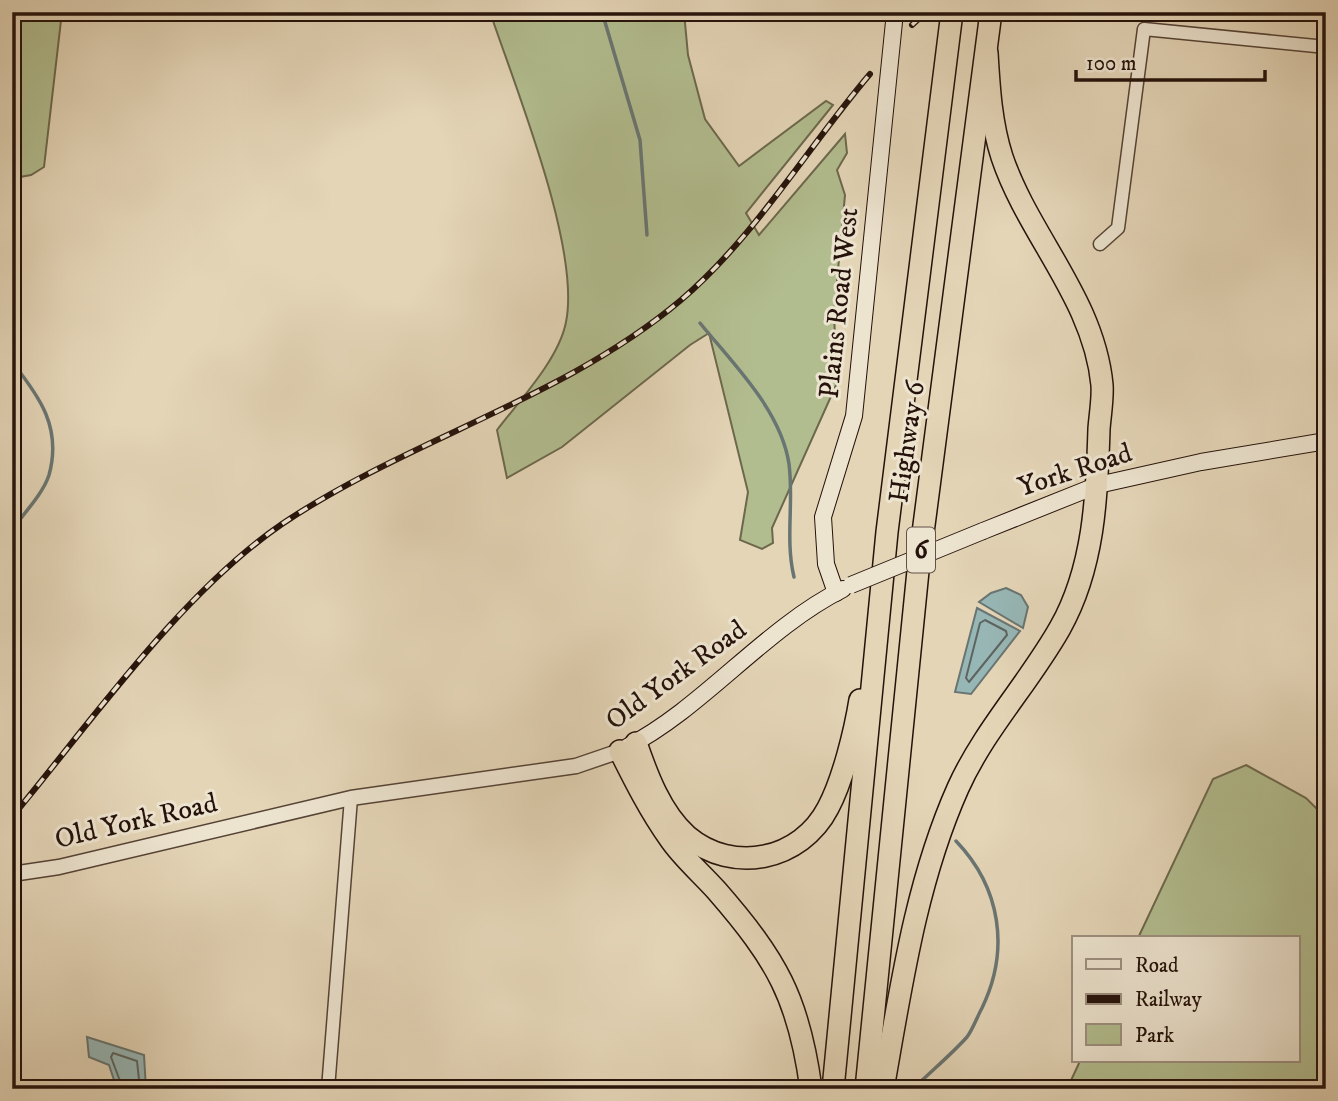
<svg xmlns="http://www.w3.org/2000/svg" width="1338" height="1101" font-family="'IM FELL DW Pica',serif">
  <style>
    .green { fill: #b2bd8f; stroke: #6c684d; stroke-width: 2 }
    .water { fill: #97b7b6; stroke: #697572; stroke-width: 2 }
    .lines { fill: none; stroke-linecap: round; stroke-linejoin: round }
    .shore { stroke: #5e6460; stroke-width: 2 }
    .stream { stroke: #697572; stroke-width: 3.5 }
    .minor-casing { stroke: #554336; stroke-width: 15 }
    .tertiary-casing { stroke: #554336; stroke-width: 17 }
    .secondary-casing { stroke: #25120b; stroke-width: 18 }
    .motorway-casing { stroke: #25120b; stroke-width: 24 }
    .minor { stroke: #ede4d0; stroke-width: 12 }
    .tertiary { stroke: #ede4d0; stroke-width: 14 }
    .secondary { stroke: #ede4d0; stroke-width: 16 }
    .motorway { stroke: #e4d5b7; stroke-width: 21 }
    .rail-casing { stroke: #25120b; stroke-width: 6 }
    .rail { stroke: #ede4d0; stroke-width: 3.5; stroke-dasharray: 10; stroke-linecap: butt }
    .secondary-bridge-casing { stroke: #25120b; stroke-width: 18; stroke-linecap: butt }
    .secondary-bridge { stroke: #ede4d0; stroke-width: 16 }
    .labels { text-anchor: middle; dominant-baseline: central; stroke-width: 6; stroke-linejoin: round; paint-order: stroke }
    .shield { fill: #ede4d0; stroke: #615146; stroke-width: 2 }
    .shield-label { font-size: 26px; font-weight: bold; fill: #25120b }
    .street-label { font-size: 28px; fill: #25120b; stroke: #ede4d0 }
  </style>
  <rect width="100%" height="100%" fill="#e4d5b7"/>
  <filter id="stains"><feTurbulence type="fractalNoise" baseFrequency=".00286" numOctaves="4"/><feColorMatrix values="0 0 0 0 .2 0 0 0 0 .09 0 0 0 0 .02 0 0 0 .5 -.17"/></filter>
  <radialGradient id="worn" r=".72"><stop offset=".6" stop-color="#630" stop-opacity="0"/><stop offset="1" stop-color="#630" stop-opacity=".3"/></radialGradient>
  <!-- green -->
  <g class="green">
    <polygon points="12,12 62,12 44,167 31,175 14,178"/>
    <path d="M490 12H684L688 55 705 119 739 166 826 101 833 105 746 213 759 235 845 134 847 153 837 170 845 195 834 313 837 383 772 528 773 543 762 549 740 540 748 492 709 333 690 345 562 447 507 478 497 430C520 400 559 359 566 322 581 248 515 87 490 12Z"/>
    <polygon points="1246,765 1306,798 1326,818 1326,1089 1067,1089 1080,1061 1298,1061 1298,938 1138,938 1213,779"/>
  </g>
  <!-- water -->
  <g class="water">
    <polygon points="1006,588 1021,595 1028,607 1023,628 979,602 991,593"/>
    <polygon points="977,608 1020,631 971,694 955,692"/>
    <polygon points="87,1037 144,1055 146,1089 117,1089 109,1065 89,1057"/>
  </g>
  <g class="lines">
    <!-- shore -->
    <g class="shore">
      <polygon points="985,620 1006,631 1007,635 969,682 966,678 980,623"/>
      <polyline points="123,1089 111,1057 113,1053 137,1061 140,1089"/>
    </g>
    <!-- stream -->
    <g class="stream">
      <polyline points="602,12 640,140 647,235"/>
      <path d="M700 323C733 364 781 410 789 464 794 501 785 540 794 577"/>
      <path d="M12 362C40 397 62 428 49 475 43 494 23 514 12 530"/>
      <path d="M913 1089C930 1072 951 1055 967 1037 973 1029 977 1017 982 1008 1010 950 1001 888 956 841"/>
    </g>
    <!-- minor casing -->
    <g class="minor-casing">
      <g id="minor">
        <polyline points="1100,244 1118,228 1144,29 1326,47"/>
        <polyline points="328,1089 351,798"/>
      </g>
    </g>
    <!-- tertiary casing -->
    <g class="tertiary-casing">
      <polyline id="tertiary" points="12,874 59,867 351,798 576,766 620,751"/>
    </g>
    <!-- secondary casing -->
    <g class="secondary-casing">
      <g id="secondary">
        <polyline points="983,531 1098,485 1201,462 1326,441"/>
        <polyline points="836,593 826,564 823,517 854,416 895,12"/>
        <path d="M627 747C703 708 765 628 843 589"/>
      </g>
    </g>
    <!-- motorway casing -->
    <g class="motorway-casing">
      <g id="motorway">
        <path d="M636 743C647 775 661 813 687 836 733 875 801 860 828 808 843 780 855 731 860 700"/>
        <path d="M620 751C635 781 650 811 670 839 683 858 701 873 717 891 776 959 799 998 811 1089"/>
        <polyline points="833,1089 887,532 952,12"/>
        <polyline points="866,1089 918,571 991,12"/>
        <path d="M883 1089C901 987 916 882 958 788 984 730 1029 683 1060 628 1094 568 1097 497 1099 429 1100 415 1103 399 1102 385 1094 299 1028 235 1002 157 991 123 989 87 987 53"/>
      </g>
    </g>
    <!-- minor -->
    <use href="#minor" class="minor"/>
    <!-- tertiary -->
    <use href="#tertiary" class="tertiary"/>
    <!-- secondary -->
    <use href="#secondary" class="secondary"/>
    <!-- motorway -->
    <use href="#motorway" class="motorway"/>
    <!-- rail casing -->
    <g class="rail-casing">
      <g id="rail">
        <polyline points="912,25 926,12"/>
        <path d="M12 817C91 722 181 593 282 524 408 439 564 399 681 300 755 237 807 148 870 74"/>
      </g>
    </g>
    <!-- rail -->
    <use href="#rail" class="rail"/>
    <!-- secondary-bridge casing -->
    <g class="secondary-bridge-casing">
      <polyline id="secondary-bridge" points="851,585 983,531"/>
    </g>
    <!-- secondary-bridge -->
    <use href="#secondary-bridge" class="secondary-bridge"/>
  </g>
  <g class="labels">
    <!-- shield labels -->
    <rect class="shield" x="907" y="527.5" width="28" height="45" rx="5"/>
    <g class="shield-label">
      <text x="921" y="550">6</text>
    </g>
    <!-- street labels -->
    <g class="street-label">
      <text transform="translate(839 303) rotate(-84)">Plains Road West</text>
      <text transform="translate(907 442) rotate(-82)">Highway 6</text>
      <text transform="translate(1075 470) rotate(-18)">York Road</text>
      <text transform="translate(676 675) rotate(-36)">Old York Road</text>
      <text transform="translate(136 821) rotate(-13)">Old York Road</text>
    </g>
  </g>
  <!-- margin -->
  <rect width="1338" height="1101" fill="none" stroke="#e4d5b7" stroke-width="42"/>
  <rect x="14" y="14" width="1310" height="1073" fill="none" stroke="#25120b" stroke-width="3.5"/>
  <rect x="21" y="21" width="1296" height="1059" fill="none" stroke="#25120b" stroke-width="2"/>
  <!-- legend -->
  <rect x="1072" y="936" width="228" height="126" fill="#ede4d0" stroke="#9d9081" stroke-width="2"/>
  <rect x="1086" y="959" width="35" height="10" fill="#ede4d0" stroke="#9d9081" stroke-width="2"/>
  <text x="1135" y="972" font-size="21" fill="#25120b">Road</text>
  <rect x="1086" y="994" width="35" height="10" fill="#25120b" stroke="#9d9081" stroke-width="2"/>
  <text x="1135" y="1006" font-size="21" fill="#25120b">Railway</text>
  <rect x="1086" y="1024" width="35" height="21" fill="#b2bd8f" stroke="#9d9081" stroke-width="2"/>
  <text x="1135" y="1042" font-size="21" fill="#25120b">Park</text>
  <!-- scale -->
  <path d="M1076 70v10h189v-10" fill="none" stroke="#25120b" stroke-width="3.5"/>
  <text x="1086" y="70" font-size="21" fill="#25120b" stroke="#ede4d0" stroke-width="5" paint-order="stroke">100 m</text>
  <rect width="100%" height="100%" filter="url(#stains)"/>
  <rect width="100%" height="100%" fill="url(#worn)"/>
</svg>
